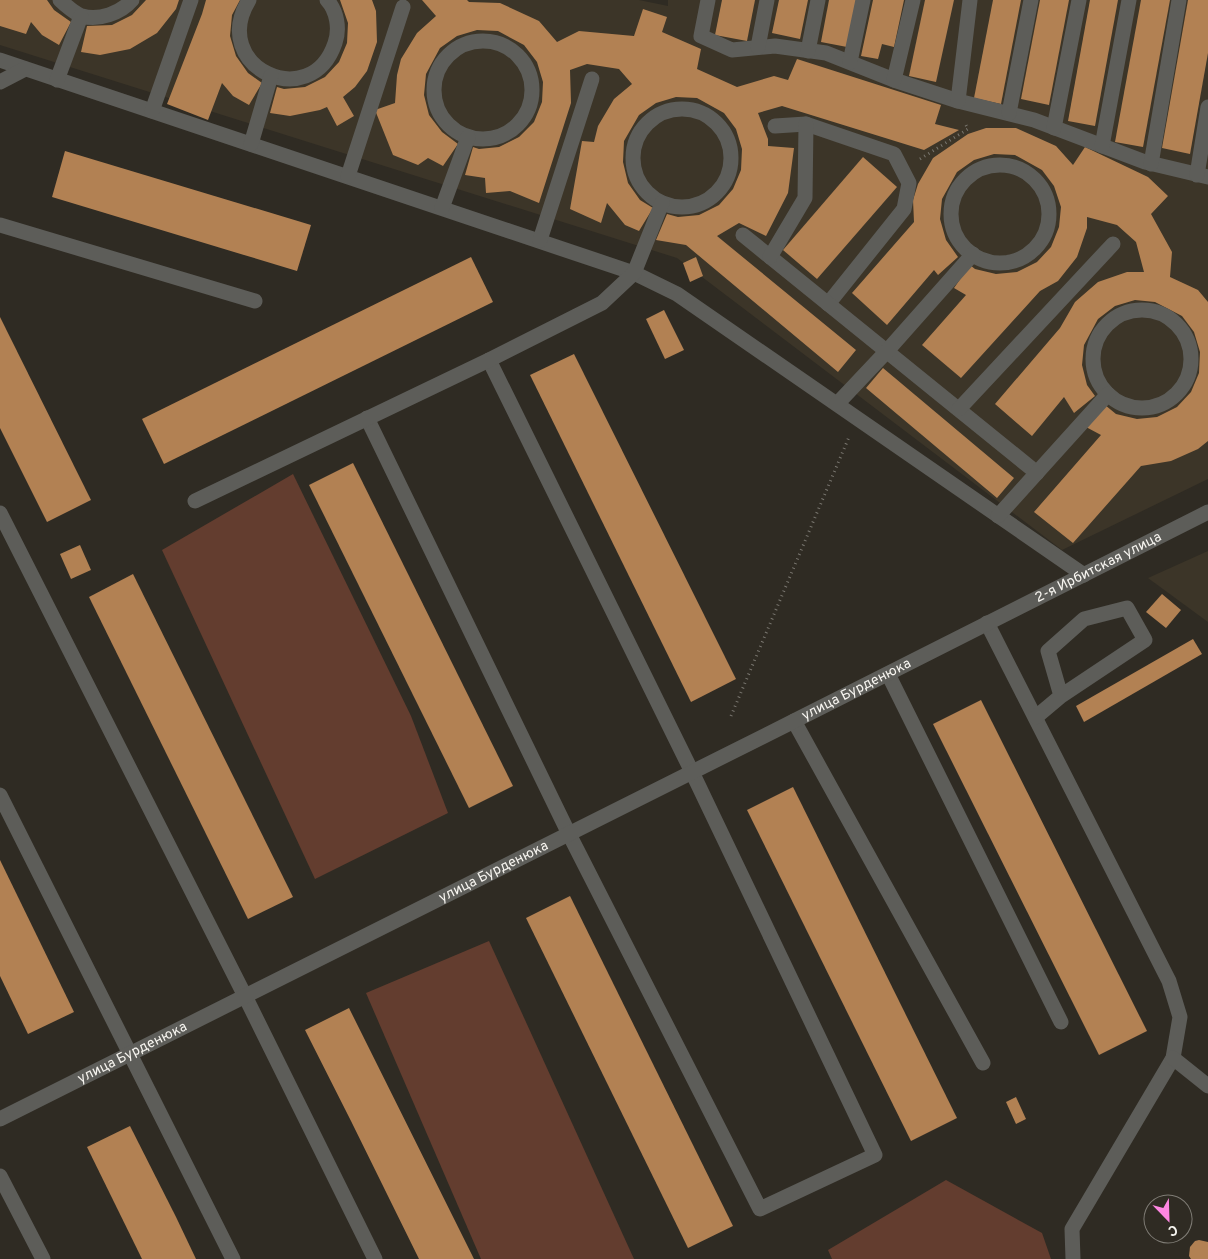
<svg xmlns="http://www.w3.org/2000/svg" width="1208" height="1259" font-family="Overpass,sans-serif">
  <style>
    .built { fill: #3c3528 }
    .green { fill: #633d2f }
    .building { fill: #b28153 }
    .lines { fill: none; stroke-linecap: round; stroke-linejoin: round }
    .path { stroke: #7a7770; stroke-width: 3; stroke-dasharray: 1 4; stroke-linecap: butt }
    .minor { stroke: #5d5d59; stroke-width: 15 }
    .labels { text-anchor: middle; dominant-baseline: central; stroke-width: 4; stroke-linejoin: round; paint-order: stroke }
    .street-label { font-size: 14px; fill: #f7f5f0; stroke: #2f2b23 }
  </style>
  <rect width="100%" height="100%" fill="#2f2b23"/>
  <!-- built -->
  <g class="built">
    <polygon points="0,0 639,0 668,6 668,0 1208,0 1208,479 1062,550 677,258 0,45"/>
    <polygon points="1208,551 1208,622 1148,578"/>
  </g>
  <!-- green -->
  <g class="green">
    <polygon points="293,474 411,716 448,813 315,879 162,550"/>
    <polygon points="489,941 634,1259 481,1259 366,993"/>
    <polygon points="946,1180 1042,1233 1051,1259 832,1259 828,1250"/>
  </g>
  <!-- building -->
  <g class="building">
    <polygon points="0,0 47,0 54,10 71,22 59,45 42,35 31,22 26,34 0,26"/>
    <polygon points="146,0 179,0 176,9 157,33 130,49 100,55 81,52 87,26 112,25 132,15"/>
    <polygon points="206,0 240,0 232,15 230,36 236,56 248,73 262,83 249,105 233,96 222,83 208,120 167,104 202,14"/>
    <polygon points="340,0 372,0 376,11 377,42 367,71 355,87 343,97 354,116 337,126 327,107 320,110 290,116 270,113 277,87 284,89 305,87 325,77 339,62 347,43 348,23"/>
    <polygon points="422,0 467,0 469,2 500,3 539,21 557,42 579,31 634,36 643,9 667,17 662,32 701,49 697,69 737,87 774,76 788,80 797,59 941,105 935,124 959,130 924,150 782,106 758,113 768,139 768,146 794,148 788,193 766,236 739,223 717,236 856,350 838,372 686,245 656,240 667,214 678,217 699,215 719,205 733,189 741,170 742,149 736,129 724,113 697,98 676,97 656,103 639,115 624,141 623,162 628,183 640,200 653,208 639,231 625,225 607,203 601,223 570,209 582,141 594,142 598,126 614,99 632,84 619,69 587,64 570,70 571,103 539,203 510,191 486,193 485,178 465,175 473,147 479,149 499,147 519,137 534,122 542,102 543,82 537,62 524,45 498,31 477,30 457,36 440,48 426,74 424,95 429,115 442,132 458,144 443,166 428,158 418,165 393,155 375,110 395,103 397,75 401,59 417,33 436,16"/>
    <polygon points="722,0 755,0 747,41 715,35"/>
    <polygon points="779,0 808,0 800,39 772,33"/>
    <polygon points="829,0 856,0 847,47 821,42"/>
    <polygon points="873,0 904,0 894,47 882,44 878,59 861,56"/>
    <polygon points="925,0 954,0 936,82 909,76"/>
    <polygon points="993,0 1021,0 1001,104 974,98"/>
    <polygon points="1040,0 1069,0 1049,105 1021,99"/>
    <polygon points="1090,0 1118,0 1095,126 1068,121"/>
    <polygon points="1141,0 1170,0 1143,147 1115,142"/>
    <polygon points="1188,0 1208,0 1208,53 1190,154 1162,148"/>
    <polygon points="986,128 1016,128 1056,146 1073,165 1085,147 1148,177 1168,196 1151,214 1172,252 1170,277 1198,290 1208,302 1208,441 1198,449 1171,461 1141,466 1073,543 1034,512 1101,435 1086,427 1105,405 1116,414 1137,419 1157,417 1177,407 1191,392 1199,373 1200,352 1194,332 1182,316 1155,302 1135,300 1115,306 1098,319 1084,345 1082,365 1087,385 1095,396 1074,413 1064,397 1032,436 995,404 1060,328 1075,302 1098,282 1127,272 1144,272 1136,242 1117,225 1087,217 1087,228 1077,257 1058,281 1040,291 961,378 922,345 966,295 954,288 970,265 975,269 996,274 1017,272 1037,262 1051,247 1059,227 1061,207 1054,186 1042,170 1015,155 994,154 974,160 957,172 942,199 940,219 946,240 958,257 938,275 934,270 887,325 852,293 914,222 913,200 918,184 933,158 968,134"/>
    <polygon points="65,151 311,225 297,271 52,197"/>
    <polygon points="863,157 897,187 817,279 783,250"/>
    <polygon points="471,257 493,302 164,464 142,419"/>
    <polygon points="696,257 703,276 690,282 683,263"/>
    <polygon points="664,310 684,350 665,359 646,319"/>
    <polygon points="0,317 91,500 47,522 0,428"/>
    <polygon points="574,354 736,679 691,702 530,375"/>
    <polygon points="883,368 1014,478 997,498 866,388"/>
    <polygon points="353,463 513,786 469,808 309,485"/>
    <polygon points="80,545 91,570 71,579 60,554"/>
    <polygon points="133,574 293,897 248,919 89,597"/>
    <polygon points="1162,594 1181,610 1166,628 1146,612"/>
    <polygon points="1193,639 1202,654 1084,722 1076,706"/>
    <polygon points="981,700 1147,1031 1099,1055 933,724"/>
    <polygon points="793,787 957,1118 911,1141 747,810"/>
    <polygon points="0,860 74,1012 28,1034 0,976"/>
    <polygon points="570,896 733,1226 688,1248 526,918"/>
    <polygon points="349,1008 474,1259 419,1259 351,1121 305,1030"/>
    <polygon points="1016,1097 1026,1119 1016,1124 1006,1102"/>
    <polygon points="130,1126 176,1217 196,1259 142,1259 87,1147"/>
    <polygon points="1199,1240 1208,1242 1208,1259 1191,1259 1189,1256 1190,1247 1195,1241"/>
  </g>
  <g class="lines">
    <!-- path -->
    <g class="path">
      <polyline points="920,159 968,129 966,125"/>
      <polyline points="731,716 849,437"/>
    </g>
    <!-- minor -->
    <g class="minor">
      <path d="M60 0C65 5 76 14 82 16 99 21 121 13 132 0"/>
      <path d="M249 0C208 67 311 115 335 43 340 29 337 11 327 0"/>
      <polyline points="708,0 701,36 732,50 775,46 826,53 894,80 958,101 1034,120 1145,162 1208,177"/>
      <circle cx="483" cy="90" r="49"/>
      <polyline points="758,47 767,0"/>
      <polyline points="808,51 818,0"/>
      <polyline points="0,60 634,273 677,294 1084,575"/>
      <polyline points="850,62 863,0"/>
      <polyline points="57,80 81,16"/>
      <polyline points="894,80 913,0"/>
      <polyline points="0,82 25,69"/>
      <polyline points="958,101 970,0"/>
      <circle cx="682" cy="158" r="49"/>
      <polyline points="152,111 191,0"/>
      <polyline points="1009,113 1031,0"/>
      <polyline points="775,126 806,124 894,154 909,183 904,209 828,304"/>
      <polyline points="1054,128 1079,0"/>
      <polyline points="251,144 271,76"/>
      <polyline points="1102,146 1129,0"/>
      <polyline points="1151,164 1179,0"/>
      <circle cx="1000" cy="214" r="49"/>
      <polyline points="1197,175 1208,107"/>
      <polyline points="348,176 403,7"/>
      <polyline points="442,208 468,137"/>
      <polyline points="0,225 255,301"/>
      <polyline points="743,235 1037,473"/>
      <polyline points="540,240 592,79"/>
      <polyline points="770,257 805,198 806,124"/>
      <circle cx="1142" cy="359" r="49"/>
      <polyline points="837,404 887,351 973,254"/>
      <polyline points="959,409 1113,244"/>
      <polyline points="367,418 569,834 760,1209 875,1155 692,772 489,360"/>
      <polyline points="195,501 489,360 602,303 634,273 662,203"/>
      <polyline points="0,513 245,996 375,1259"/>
      <polyline points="998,516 1108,394"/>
      <polyline points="987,623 1169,981 1180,1017 1173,1058 1072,1229 1073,1259"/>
      <polyline points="888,674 1061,1022"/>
      <polyline points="1036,717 1061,696 1145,640 1127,608 1084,619 1048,651 1061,696"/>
      <polyline points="794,721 983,1063"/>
      <polyline points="0,795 233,1259"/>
      <polyline points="1173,1058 1208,1086"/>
      <path id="s1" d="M0 1119 794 721 1208 512"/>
      <polyline points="0,1176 43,1259"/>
    </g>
  </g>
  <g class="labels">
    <!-- street labels -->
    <g class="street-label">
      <text stroke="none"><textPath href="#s1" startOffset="1229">2-я Ирбитская улица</textPath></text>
      <text stroke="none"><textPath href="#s1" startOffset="958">улица Бурденюка</textPath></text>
      <text stroke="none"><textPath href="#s1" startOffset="552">улица Бурденюка</textPath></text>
      <text stroke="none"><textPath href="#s1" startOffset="148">улица Бурденюка</textPath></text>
    </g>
  </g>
  <!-- north arrow -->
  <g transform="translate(1168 1219) rotate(157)"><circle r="24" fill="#2f2b23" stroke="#7f7c75"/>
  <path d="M0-4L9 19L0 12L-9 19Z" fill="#fd86e1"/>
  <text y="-8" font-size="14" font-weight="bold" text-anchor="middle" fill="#f7f5f0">С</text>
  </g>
</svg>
